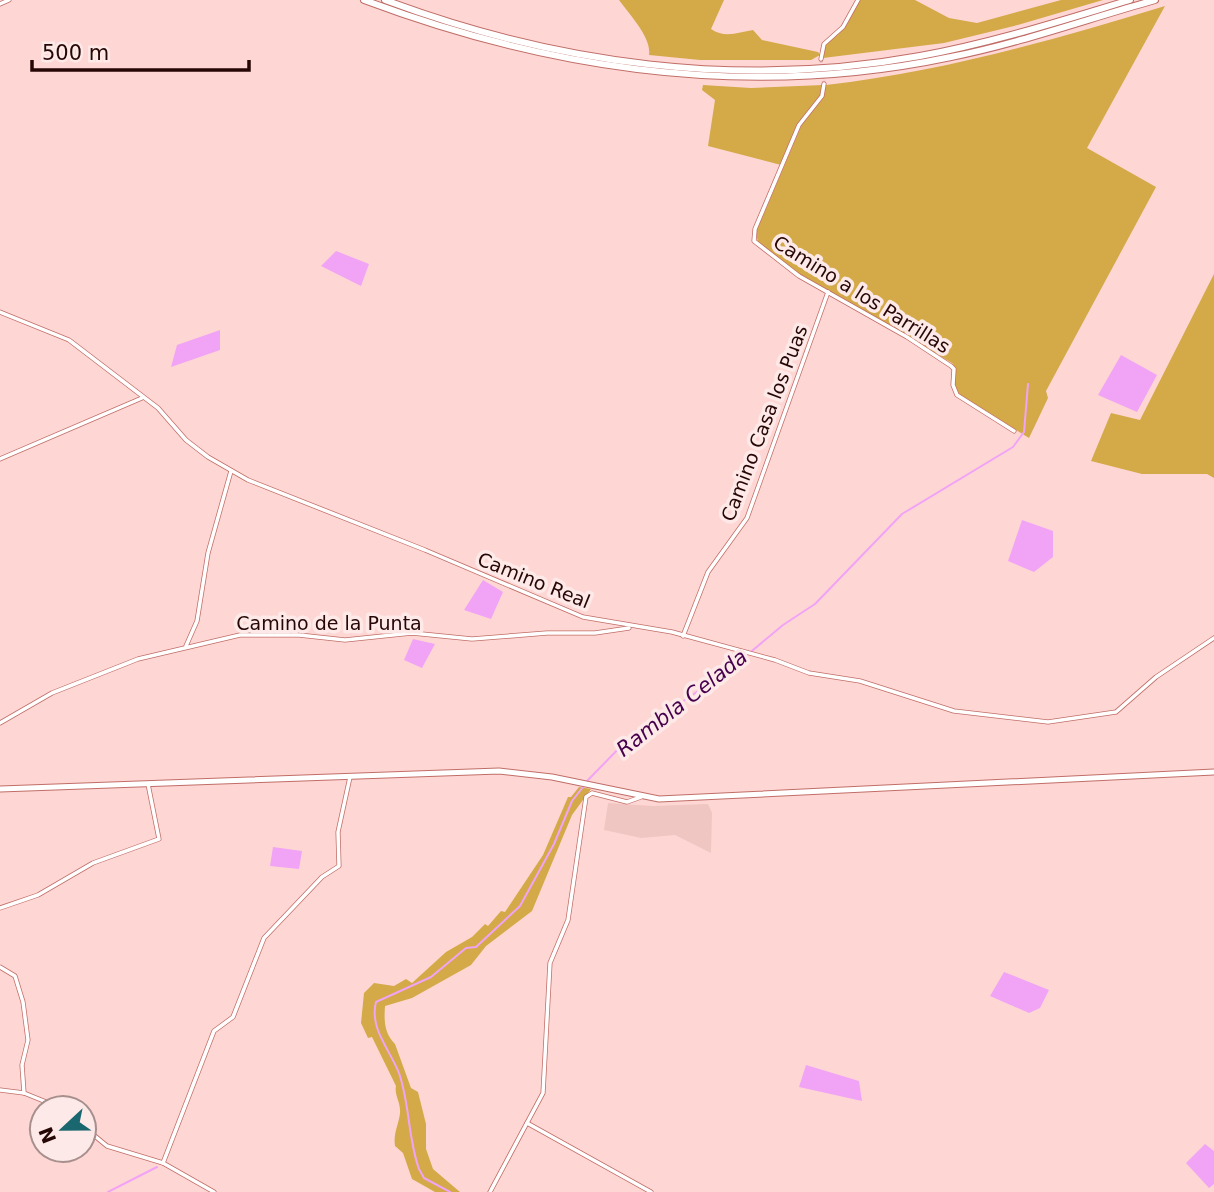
<svg xmlns="http://www.w3.org/2000/svg" width="1214" height="1192" font-family="'DejaVu Sans',sans-serif">
  <style>
    .built { fill: #efc6c2 }
    .green { fill: #d4a948 }
    .water { fill: #f1a4f5 }
    .lines { fill: none; stroke-linecap: round; stroke-linejoin: round }
    .stream { stroke: #f1a4f5; stroke-width: 2 }
    .minor-tunnel { stroke: #deb8b5; stroke-width: 3.5; stroke-dasharray: 3.5 2; stroke-linecap: butt }
    .minor-casing { stroke: #c16d67; stroke-width: 5 }
    .major-casing { stroke: #c16d67; stroke-width: 7 }
    .highway-casing { stroke: #c16d67; stroke-width: 8 }
    .minor { stroke: #fff; stroke-width: 3.5 }
    .major { stroke: #fff; stroke-width: 5 }
    .highway { stroke: #fff; stroke-width: 6 }
    .labels { text-anchor: middle; dominant-baseline: central; stroke-width: 7; stroke-linejoin: round; paint-order: stroke }
    .street-label { font-size: 19px; fill: #260706; stroke: #fdeae8 }
    .water-label { font-size: 21px; font-style: italic; fill: #47004d; stroke: #fdeae8 }
  </style>
  <rect width="100%" height="100%" fill="#fed7d4"/>
  <!-- built -->
  <polygon class="built" points="608,803 653,806 708,804 712,813 711,853 675,835 641,838 604,830"/>
  <!-- green -->
  <g class="green">
    <path d="M619 0H724L711 29C725 39 739 32 753 30L762 40 818 52 820 55 811 60H700L649 55C652 38 629 14 619 0Z"/>
    <polygon points="860,0 915,0 949,18 977,23 1061,0 1103,0 1014,26 944,43 823,58 825,46 847,24"/>
    <path d="M1165 6 1087 148 1156 187 1046 391 1048 398 1029 438 958 394 954 385 956 368 952 363 793 270 758 243 756 232 804 119 821 101 826 85C942 72 1053 40 1165 6Z"/>
    <polygon points="703,85 751,88 823,85 821,97 802,118 781,165 708,146 715,100 702,90"/>
    <polygon points="1214,274 1214,478 1207,474 1142,474 1091,461 1111,413 1140,420"/>
    <path d="M579 787 591 789 572 815 532 911 486 946 471 965 412 998 385 1006C384 1020 384 1033 395 1044L411 1088 418 1092 426 1124V1149L433 1169 460 1192H435L412 1179 403 1153 395 1146C393 1133 399 1124 400 1113 401 1103 394 1095 396 1086L372 1037 368 1038 361 1023 364 993 374 983 394 986 406 979 412 983 446 952 472 937 485 924 488 926 501 911 505 912 543 855 568 797H571Z"/>
  </g>
  <!-- water -->
  <g class="water">
    <polygon points="336,251 369,264 361,286 321,266"/>
    <polygon points="220,330 220,350 171,367 177,345"/>
    <polygon points="1121,355 1157,375 1137,412 1098,395"/>
    <polygon points="1022,520 1053,531 1053,557 1034,572 1008,561"/>
    <polygon points="483,580 503,592 491,619 464,610"/>
    <polygon points="413,639 435,644 422,668 404,660"/>
    <polygon points="273,847 302,851 299,869 270,866"/>
    <polygon points="1004,972 1049,990 1040,1008 1029,1013 990,996"/>
    <polygon points="806,1065 859,1081 862,1101 799,1087"/>
    <polygon points="1205,1144 1214,1151 1214,1184 1209,1188 1186,1163"/>
  </g>
  <g class="lines">
    <!-- stream -->
    <g class="stream">
      <polyline points="586,782 629,738 729,670 783,625 815,604 902,514 1013,447 1024,432 1028,384"/>
      <polyline points="108,1192 157,1167"/>
      <path d="M450 1192 424 1178 419 1169C408 1139 410 1105 399 1073 390 1050 369 1028 376 1002L431 977 466 948 476 947 520 906 554 844 572 801 583 787"/>
    </g>
    <!-- minor-tunnel -->
    <polyline class="minor-tunnel" points="821,59 824,84"/>
    <!-- minor casing -->
    <g class="minor-casing">
      <g id="minor">
        <polyline points="0,4 9,0"/>
        <polyline points="821,59 824,44 843,27 858,0"/>
        <polyline points="824,84 822,96 799,125 755,229 754,241 799,276 907,337 951,366 954,369 953,385 957,395 1014,431"/>
        <polyline points="0,312 69,340 158,408 186,440 208,457 248,480 425,550 583,617 672,632 775,660 809,673 860,681 954,711 1048,722 1116,712 1156,677 1214,638"/>
        <polyline points="0,459 142,398"/>
        <polyline points="683,636 708,572 747,518 828,292"/>
        <polyline points="186,646 197,621 208,553 231,471"/>
        <polyline points="0,723 52,693 138,659 240,635 299,635 345,640 412,633 472,639 547,633 595,633 629,628"/>
        <polyline points="0,908 38,895 93,863 159,839 148,784"/>
        <polyline points="0,967 15,976 23,1002 28,1040 22,1065 24,1093"/>
        <polyline points="0,1090 24,1093 61,1108"/>
        <polyline points="527,1123 651,1192"/>
        <polyline points="84,1127 107,1146 163,1163 214,1192"/>
        <polyline points="163,1163 214,1031 233,1017 264,938 322,877 339,866 338,832 350,777"/>
        <polyline points="490,1192 543,1093 550,963 568,920 586,797 592,793 627,802 641,797"/>
      </g>
    </g>
    <!-- major casing -->
    <g class="major-casing">
      <polyline id="major" points="0,789 499,771 552,777 659,799 1214,772"/>
    </g>
    <!-- highway casing -->
    <g class="highway-casing">
      <g id="highway">
        <path d="M364 0C553 71 752 99 951 57 1021 43 1087 19 1155 0"/>
        <path d="M385 0C556 64 740 89 920 56 992 43 1060 21 1130 0"/>
      </g>
    </g>
    <!-- minor -->
    <use href="#minor" class="minor"/>
    <!-- major -->
    <use href="#major" class="major"/>
    <!-- highway -->
    <use href="#highway" class="highway"/>
  </g>
  <g class="labels">
    <!-- street labels -->
    <g class="street-label">
      <text transform="translate(862 294) rotate(32)">Camino a los Parrillas</text>
      <text transform="translate(764 423) rotate(-69)">Camino Casa los Puas</text>
      <text transform="translate(534 580) rotate(22)">Camino Real</text>
      <text x="329" y="623">Camino de la Punta</text>
    </g>
    <!-- water labels -->
    <g class="water-label">
      <text transform="translate(682 703) rotate(-38)">Rambla Celada</text>
    </g>
  </g>
  <!-- north arrow -->
  <g transform="translate(63 1129) rotate(248)"><circle r="33" fill="#fdeae8" stroke="#a78f8e" stroke-width="2"/>
  <path d="M0-5L12 26L0 18L-12 26Z" fill="#1b676f"/>
  <text y="-10" font-size="19" font-weight="bold" text-anchor="middle" fill="#260706">N</text>
  </g>
  <!-- scale -->
  <path d="M32 60v10h217v-10" fill="none" stroke="#260706" stroke-width="3.5"/>
  <text x="42" y="60" font-size="21" fill="#260706" stroke="#fdeae8" stroke-width="5" paint-order="stroke">500 m</text>
</svg>
